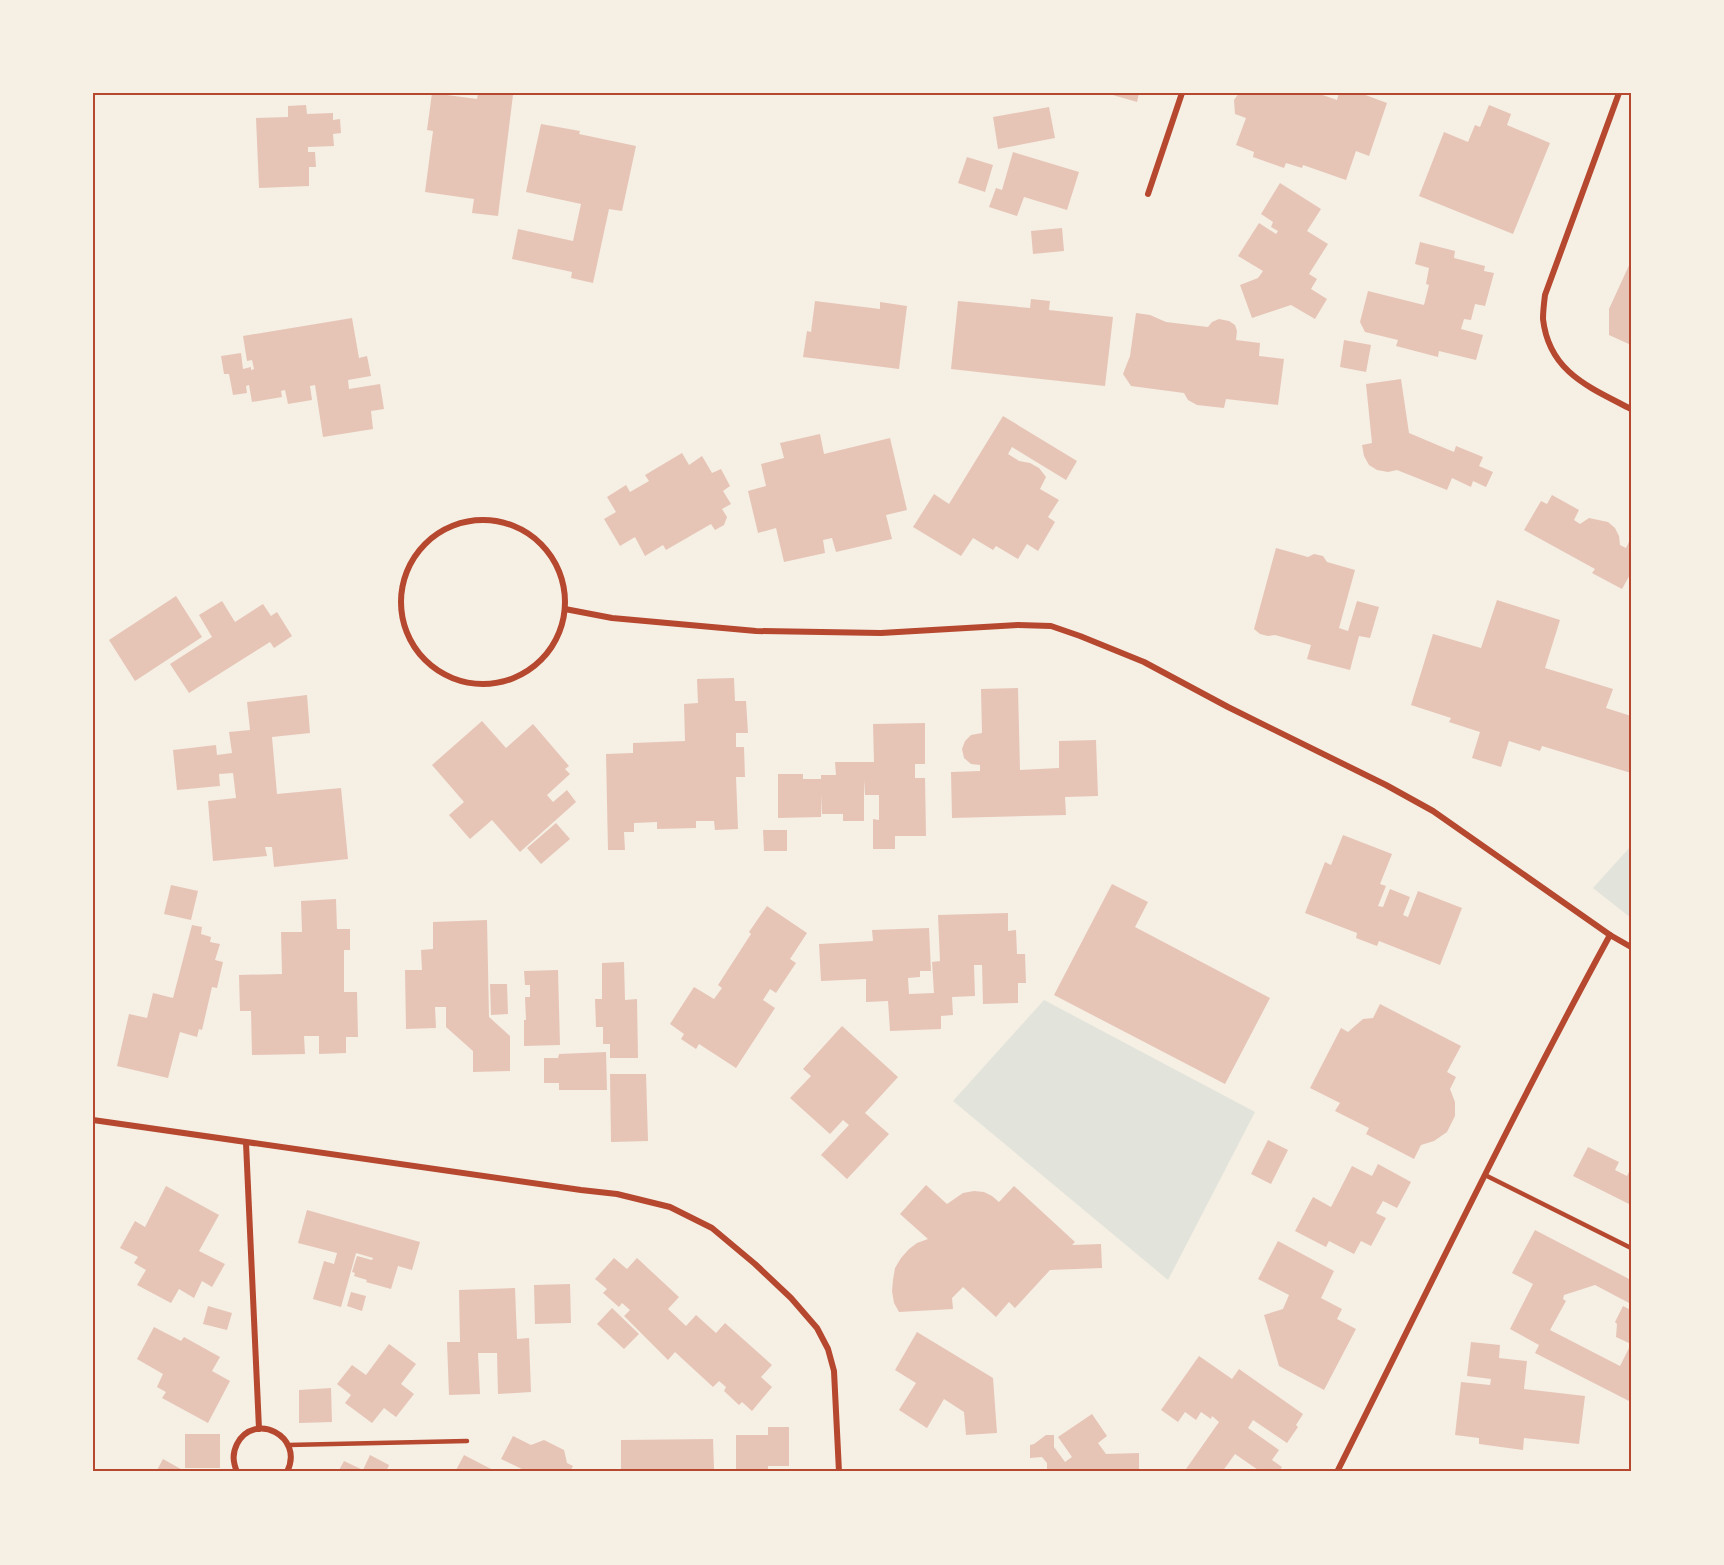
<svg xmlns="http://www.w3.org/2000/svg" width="1724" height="1565" font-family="Helvetica,sans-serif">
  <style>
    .green { fill: #e2e4dc }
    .building { fill: #e6c5b7 }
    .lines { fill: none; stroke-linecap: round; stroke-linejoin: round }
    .service { stroke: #b5482f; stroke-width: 4.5 }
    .minor { stroke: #b5482f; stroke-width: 6 }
    .neatline { fill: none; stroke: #b5482f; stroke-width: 2 }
  </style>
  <rect width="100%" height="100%" fill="#f6efe4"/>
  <!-- green -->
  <g class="green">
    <polygon points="1631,846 1631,918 1593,888"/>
    <polygon points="1044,1000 1255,1112 1168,1280 953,1101"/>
  </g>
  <!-- building -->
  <g class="building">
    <polygon points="432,93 477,99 478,93 513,95 498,216 472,213 474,199 425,192 433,131 427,130"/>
    <polygon points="1106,93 1139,93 1137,102"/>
    <polygon points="1239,93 1317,93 1337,100 1339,93 1360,93 1387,103 1369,156 1356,151 1346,180 1303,165 1302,168 1286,163 1284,168 1253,157 1254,152 1236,145 1246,118 1235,114 1234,100"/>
    <polygon points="306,105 307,114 333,113 333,120 340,119 341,133 333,134 334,146 308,147 308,152 315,152 316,167 309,167 309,186 259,188 256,118 288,117 288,106"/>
    <polygon points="1489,105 1511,114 1507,125 1550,143 1513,234 1419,196 1444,132 1468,142 1475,125 1480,127"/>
    <polygon points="1049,107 1055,138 998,149 993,117"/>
    <polygon points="541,124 580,131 579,134 636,146 622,211 609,209 593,283 571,278 572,272 512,259 518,229 573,241 581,204 526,192"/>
    <polygon points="1013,152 1079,172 1067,210 1024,197 1017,216 989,207 996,188 1002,190"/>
    <polygon points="967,157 993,165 985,192 958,183"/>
    <polygon points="1280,183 1321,209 1307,231 1328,244 1309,274 1317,279 1311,289 1327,299 1315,319 1291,305 1252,318 1240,285 1258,278 1263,271 1238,256 1259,223 1276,234 1278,231 1271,227 1273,222 1261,214"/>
    <polygon points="1062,228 1064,251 1033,254 1031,231"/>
    <polygon points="1420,242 1455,251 1454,258 1485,266 1484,271 1494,273 1485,306 1475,304 1471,320 1464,319 1461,329 1483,335 1476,360 1439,351 1438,357 1396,346 1398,340 1365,332 1360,322 1368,291 1424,305 1429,285 1426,284 1429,268 1415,264"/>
    <polygon points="1631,261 1631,345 1609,335 1609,309"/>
    <polygon points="1031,299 1050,301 1049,310 1113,317 1105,386 951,369 958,301 1030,308"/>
    <polygon points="815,301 880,309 880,302 907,306 899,369 803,357 807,331 811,332"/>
    <polygon points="1136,313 1150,315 1166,322 1208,327 1212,322 1219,319 1229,321 1235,325 1237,331 1236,340 1260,343 1259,356 1284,359 1278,405 1226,399 1224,408 1197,405 1188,400 1184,393 1131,386 1123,374 1130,356"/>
    <polygon points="352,318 359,358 367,356 371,376 348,380 349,389 380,384 384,409 371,411 373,429 323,437 315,385 310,386 312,400 288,404 285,390 281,391 282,397 252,402 249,385 246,386 247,393 233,395 229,374 224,374 221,356 241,353 243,369 251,367 251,370 254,369 252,360 247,361 243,336"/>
    <polygon points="1344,340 1371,345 1366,372 1340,367"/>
    <polygon points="1401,379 1409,433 1454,452 1456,446 1483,457 1479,466 1493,472 1486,487 1473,481 1471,487 1452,478 1447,490 1397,470 1388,472 1377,470 1369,465 1364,456 1362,445 1372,443 1366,384"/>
    <polygon points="1003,416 1077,461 1066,480 1012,447 1008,454 1019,461 1030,463 1039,468 1046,477 1040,489 1059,500 1048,517 1055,522 1038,551 1027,544 1018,559 996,546 993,550 973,538 961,556 913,527 934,494 949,504"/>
    <polygon points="820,434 824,454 890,438 907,510 886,515 892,539 836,552 832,538 823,540 825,553 784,562 776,528 758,533 748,491 766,486 761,464 784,458 780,443"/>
    <polygon points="682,453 689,465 702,456 712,473 721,469 730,486 723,491 731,504 722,509 727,517 724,525 715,530 711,524 666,550 663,545 645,556 635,537 620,546 604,519 616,512 607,497 626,485 630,492 649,481 645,475"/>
    <polygon points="1552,495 1579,510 1574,520 1580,524 1589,518 1608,522 1615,528 1619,536 1620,545 1626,548 1631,538 1631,573 1622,589 1592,573 1595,569 1524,530 1541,501 1547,504"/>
    <polygon points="1276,548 1308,557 1314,554 1323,556 1327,562 1355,570 1339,628 1348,631 1357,601 1379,607 1370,638 1359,636 1350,670 1307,659 1311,645 1275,635 1268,636 1260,634 1254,629"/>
    <polygon points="176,596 202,637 135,681 109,640"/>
    <polygon points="1497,600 1560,620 1545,668 1613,689 1606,708 1631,716 1631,773 1542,746 1540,751 1509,741 1501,767 1472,758 1480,732 1449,722 1451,718 1411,705 1433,634 1481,648"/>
    <polygon points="222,601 235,622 263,604 271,616 277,612 292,636 274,648 270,642 189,693 170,664 212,637 199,615"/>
    <polygon points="734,678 735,701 746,701 748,733 736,733 736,747 744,747 745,777 736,777 738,829 715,830 714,821 696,821 696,828 657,829 657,822 634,823 634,832 624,832 625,850 608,850 606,754 633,753 633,743 685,741 684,704 698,703 697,679"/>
    <polygon points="1018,688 1020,770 1059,768 1059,741 1096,740 1098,796 1065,797 1066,815 952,818 951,772 980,771 980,765 971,764 964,758 962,749 965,741 971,735 982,733 981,689"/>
    <polygon points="307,695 310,733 272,737 277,794 341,788 348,859 274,867 272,847 265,847 267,856 213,861 208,801 236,798 233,773 219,774 220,786 177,790 173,750 216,745 217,755 232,753 229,732 250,730 247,702"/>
    <polygon points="482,721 506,748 533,724 569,766 565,769 570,774 547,795 553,802 567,790 576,802 520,852 492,820 470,839 449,815 464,802 432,765"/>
    <polygon points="925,723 925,764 915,764 915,778 925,778 926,836 895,836 895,849 873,849 873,819 879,820 879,795 865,795 864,779 864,821 843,821 843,814 822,814 822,794 821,817 778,818 778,774 803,774 803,779 821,779 821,775 836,775 835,762 874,762 873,724"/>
    <polygon points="556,823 570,839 541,864 527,848"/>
    <polygon points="763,830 787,830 787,851 764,851"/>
    <polygon points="1343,835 1392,854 1380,884 1386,886 1378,906 1383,907 1390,889 1410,897 1403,915 1408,917 1418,891 1462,908 1440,965 1379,941 1377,946 1356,938 1357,933 1305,913 1325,862 1331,865"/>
    <polygon points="1112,884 1148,902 1135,927 1270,998 1225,1084 1054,995"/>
    <polygon points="171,885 198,891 191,920 164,914"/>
    <polygon points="336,899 337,929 350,929 350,950 344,950 344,992 357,992 358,1037 346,1037 346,1053 319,1054 319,1036 304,1036 305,1054 252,1055 251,1011 240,1011 239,975 282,974 281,932 302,932 301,901"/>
    <polygon points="767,906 807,933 790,959 796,963 776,993 770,989 763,1000 775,1008 736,1068 699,1044 696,1049 681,1039 684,1034 670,1024 694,987 714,999 722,988 718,985 751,934 749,932"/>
    <polygon points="1008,913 1008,931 1016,930 1017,954 1025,954 1026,983 1018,983 1018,1003 983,1004 982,965 974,965 975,996 952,997 953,1015 941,1016 941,1029 890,1031 888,1001 866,1002 866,979 821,981 819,944 873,941 872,930 929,928 931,971 920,971 920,977 908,978 909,994 934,993 932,962 940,961 938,915"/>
    <polygon points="487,920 489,1017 510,1036 510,1071 473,1072 473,1051 446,1027 446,1007 435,1007 436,1028 406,1029 405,970 422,970 421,950 433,949 433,922"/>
    <polygon points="192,925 202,927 201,934 211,937 210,942 220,944 215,960 223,962 217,988 212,987 202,1030 199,1029 197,1037 180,1032 168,1078 117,1066 129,1014 147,1018 153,993 173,998"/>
    <polygon points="624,962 625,1000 637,999 638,1058 610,1058 610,1044 603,1044 603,1027 596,1027 595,999 602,999 602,963"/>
    <polygon points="558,970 560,1045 524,1046 524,1020 526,1020 525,997 530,997 530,985 525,985 524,971"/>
    <polygon points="490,984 507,984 508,1014 491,1015"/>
    <polygon points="1380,1004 1461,1046 1447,1072 1456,1077 1450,1089 1455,1102 1455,1116 1447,1132 1434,1141 1421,1145 1414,1159 1366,1134 1369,1128 1335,1111 1340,1103 1310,1088 1341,1028 1348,1032 1363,1019 1373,1018"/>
    <polygon points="842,1026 898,1077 865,1113 889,1134 847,1179 821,1155 849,1125 843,1120 830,1134 790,1098 811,1076 803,1069"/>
    <polygon points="606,1052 607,1090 559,1090 559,1083 544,1083 544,1058 558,1058 559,1054"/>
    <polygon points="610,1074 646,1074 648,1141 611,1142"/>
    <polygon points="1268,1140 1288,1150 1271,1184 1251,1174"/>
    <polygon points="1588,1147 1619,1162 1615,1170 1627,1176 1631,1168 1631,1205 1573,1176"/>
    <polygon points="1378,1164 1411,1182 1397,1208 1383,1201 1376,1213 1386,1218 1371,1246 1361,1241 1354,1254 1329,1241 1326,1247 1295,1231 1313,1197 1331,1207 1352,1166 1372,1176"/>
    <polygon points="926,1185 947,1204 963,1193 974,1191 984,1192 992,1196 999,1202 1014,1186 1075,1242 1072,1245 1101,1244 1102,1268 1050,1270 1015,1308 1009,1302 996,1317 963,1287 952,1298 953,1309 899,1312 894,1303 892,1291 893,1280 895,1268 901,1258 909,1249 917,1243 928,1239 900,1214"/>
    <polygon points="166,1186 219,1215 199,1251 225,1264 212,1287 202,1281 194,1298 179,1289 171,1303 137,1285 146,1270 134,1263 138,1257 120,1248 135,1221 145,1227"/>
    <polygon points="307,1210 420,1242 412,1270 398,1266 391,1289 366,1282 367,1280 354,1276 355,1273 352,1272 357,1256 372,1260 373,1258 356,1253 341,1307 313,1299 324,1261 334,1264 337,1253 298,1243"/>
    <polygon points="1535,1230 1631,1280 1631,1304 1595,1285 1564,1295 1563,1299 1566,1301 1550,1330 1620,1366 1631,1344 1631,1402 1535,1353 1539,1345 1510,1329 1533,1284 1512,1273"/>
    <polygon points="1278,1241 1334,1271 1321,1298 1342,1309 1337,1319 1356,1329 1324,1390 1279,1366 1264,1315 1283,1309 1289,1295 1258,1279"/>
    <polygon points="614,1258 627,1269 637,1258 679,1297 668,1309 686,1326 696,1315 716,1333 725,1323 772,1365 761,1377 772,1387 752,1411 742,1402 739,1405 724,1391 726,1387 719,1381 713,1387 675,1352 668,1360 624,1316 630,1310 622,1303 619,1307 603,1293 607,1289 595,1279"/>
    <polygon points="570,1284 571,1323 535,1324 534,1285"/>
    <polygon points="515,1288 517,1339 529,1338 531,1392 498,1394 497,1353 478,1353 480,1394 449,1395 447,1342 460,1342 459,1290"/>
    <polygon points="351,1292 366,1296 362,1311 347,1306"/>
    <polygon points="208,1306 232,1313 227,1330 203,1324"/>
    <polygon points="1623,1306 1631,1310 1631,1344 1616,1337 1617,1324 1615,1322"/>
    <polygon points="612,1308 639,1334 624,1349 597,1324"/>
    <polygon points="154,1327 181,1341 184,1337 220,1357 212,1371 230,1381 208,1423 162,1398 166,1392 157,1387 163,1374 137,1359"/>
    <polygon points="917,1332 993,1378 997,1433 966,1435 964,1412 944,1399 927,1428 899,1410 916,1383 895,1370"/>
    <polygon points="1471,1342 1500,1345 1499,1358 1527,1361 1524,1389 1585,1396 1579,1444 1524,1438 1523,1450 1479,1444 1479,1438 1455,1435 1461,1382 1490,1385 1491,1379 1467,1376"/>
    <polygon points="389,1344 416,1364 401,1384 414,1394 396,1417 384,1408 372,1423 345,1403 351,1395 337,1384 352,1365 366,1375"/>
    <polygon points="1199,1356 1232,1379 1239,1369 1303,1414 1296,1425 1298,1427 1287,1443 1253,1420 1248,1428 1279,1450 1272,1460 1282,1467 1279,1472 1261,1472 1235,1454 1222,1472 1191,1472 1186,1469 1219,1422 1212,1416 1211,1419 1201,1412 1196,1420 1185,1412 1178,1422 1161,1410"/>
    <polygon points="331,1388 332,1422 299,1423 299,1390"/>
    <polygon points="1092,1414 1107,1436 1098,1443 1106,1454 1139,1453 1139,1472 1047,1472 1047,1463 1042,1457 1030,1458 1030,1445 1034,1444 1046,1435 1054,1435 1054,1447 1065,1462 1072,1457 1058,1437"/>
    <polygon points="768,1427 789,1427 789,1466 768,1466 768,1469 758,1469 758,1472 621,1472 621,1440 713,1439 714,1469 736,1469 736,1435 768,1435"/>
    <rect x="185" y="1434" width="35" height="34"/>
    <polygon points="513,1436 531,1445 544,1440 564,1450 567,1463 573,1466 570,1472 528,1472 501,1459"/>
    <polygon points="370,1455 389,1465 386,1472 338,1472 344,1461 363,1470"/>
    <polygon points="464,1455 493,1470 491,1472 455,1472"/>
    <polygon points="163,1459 186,1472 156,1472"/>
  </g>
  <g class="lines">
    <!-- service -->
    <g class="service">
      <polyline points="1485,1175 1631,1248"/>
      <polyline points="288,1445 467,1441"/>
    </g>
    <!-- minor -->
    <g class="minor">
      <path d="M1619 93 1545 295C1544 303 1543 311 1543 319 1549 372 1589 387 1631 409"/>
      <polyline points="1148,194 1182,93"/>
      <circle cx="483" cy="602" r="82"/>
      <polyline points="565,609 612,618 756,631 881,633 1018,625 1051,626 1080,636 1144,662 1228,707 1386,785 1433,811 1610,935 1631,947"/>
      <polyline points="93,1120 581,1190 617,1194 670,1207 712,1228 755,1264 791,1298 817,1328 828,1349 834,1371 839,1472"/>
      <polyline points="246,1143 259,1429"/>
      <path d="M237 1472C233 1462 232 1454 237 1444 254 1411 305 1436 287 1472"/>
      <path d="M1337 1472C1427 1292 1514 1111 1610 935"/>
    </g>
  </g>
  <!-- border -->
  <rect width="1724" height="1565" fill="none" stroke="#f6efe4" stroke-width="189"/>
  <rect x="94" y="94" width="1536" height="1376" class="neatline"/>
</svg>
